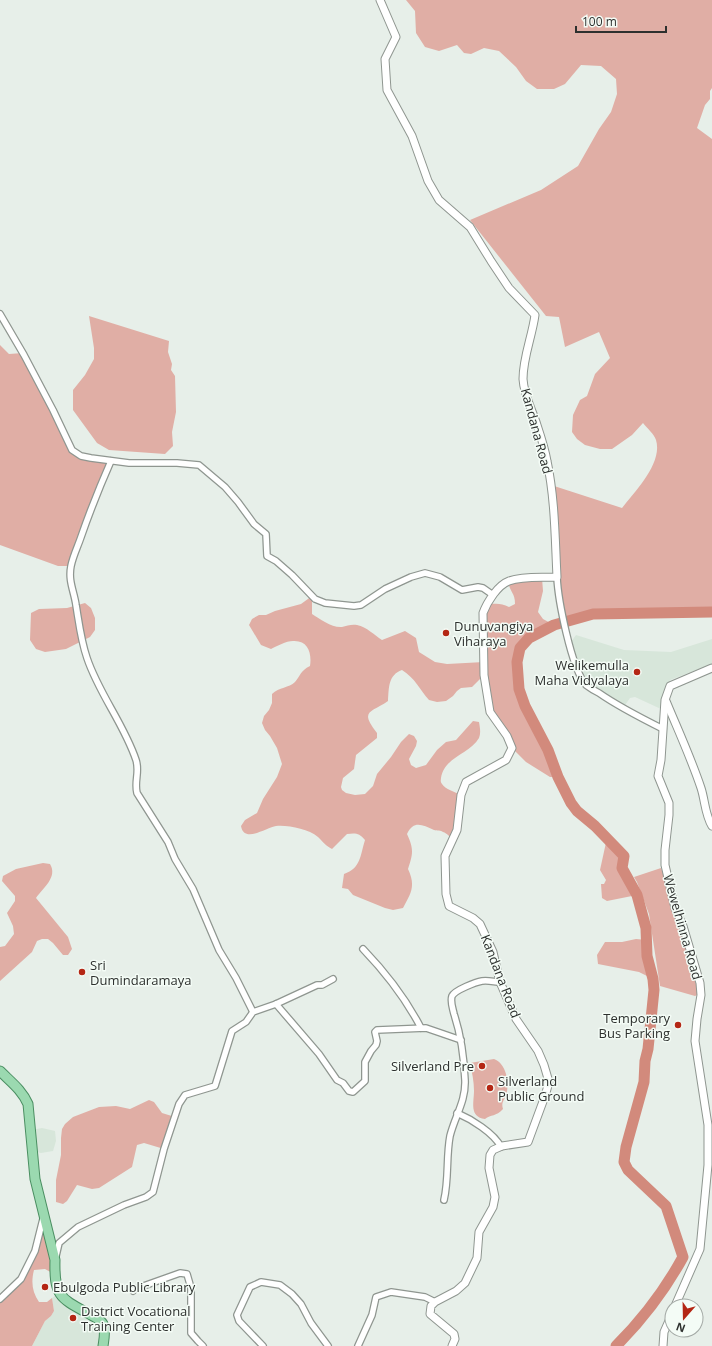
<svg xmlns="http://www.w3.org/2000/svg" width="712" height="1346" font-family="'Open Sans',sans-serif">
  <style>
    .built { fill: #d7e6da }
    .green { fill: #e0aea5 }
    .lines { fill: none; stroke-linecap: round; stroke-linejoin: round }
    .river { stroke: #d28a7c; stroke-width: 11 }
    .minor-casing { stroke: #8f9690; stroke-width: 8 }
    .tertiary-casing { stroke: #8f9690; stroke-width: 9 }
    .primary-casing { stroke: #4a8e61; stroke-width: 11 }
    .minor { stroke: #fff; stroke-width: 5.5 }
    .tertiary { stroke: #fff; stroke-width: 7 }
    .primary { stroke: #9bd9b0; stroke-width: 9 }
    .poi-dot { fill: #b42614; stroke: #f4fcf6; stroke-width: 1.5 }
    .labels { text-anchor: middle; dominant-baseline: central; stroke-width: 3; stroke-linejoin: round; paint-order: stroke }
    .street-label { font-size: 13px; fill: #2d302e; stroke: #f4fcf6 }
    .poi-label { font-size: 13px; fill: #2d302e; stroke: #f4fcf6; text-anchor: start }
  </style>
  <rect width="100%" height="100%" fill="#e7efe9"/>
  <!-- built -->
  <g class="built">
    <polygon points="576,635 624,650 671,652 712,639 712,664 670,680 661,709 635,697 630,698 625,705 622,705 589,684 586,681 571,642"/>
    <polygon points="42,1128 55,1131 56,1141 53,1151 41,1153 31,1151 31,1130"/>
    <polygon points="59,1293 99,1320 103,1346 32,1346 45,1321 51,1316 54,1311 52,1298"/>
  </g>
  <!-- green -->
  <g class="green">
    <path d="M406 0H712V88L710 91V99L705 105 697 128 712 139V612L593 614 564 622 557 586 551 485 622 508C635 491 663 463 656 440 654 434 647 428 643 423L632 435 612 449H600L585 445 577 439 572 432 573 415 580 400 587 396 595 374 610 358 599 332 565 347 559 317 546 316 470 220 541 190 578 166 599 129 611 112 617 94 616 79 601 66 581 65 565 84 554 89H537L526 81 516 67 499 51 484 48 471 54 464 53 457 45 439 51 425 47 416 33 415 11Z"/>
    <polygon points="89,316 169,341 168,352 172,364 171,370 175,376 176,412 172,432 173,446 165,454 109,450 97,443 73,410 73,390 85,375 94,359 94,348"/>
    <polygon points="0,345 9,354 23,353 72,450 81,456 111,461 71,566 58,566 0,545"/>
    <path d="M542 578 543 591 538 612 543 619 554 625 529 638 520 648 517 662 519 689 525 706 548 750 558 777H550L526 762 512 748 490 712 484 675 472 687 461 688 457 691 453 696 446 701 437 702 429 700C420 690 415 678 402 670 388 675 389 688 388 701 371 713 359 710 377 733V738L356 755 354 769 343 778 341 787 342 790 346 793 355 795 365 794 373 786 377 774 391 757 401 742 409 734 414 736 417 741 416 746 409 759 411 765 416 768 426 765 437 750 446 742 456 740 473 721 479 722C480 728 481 733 479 738 470 754 444 757 441 778 441 780 440 781 442 784 445 789 455 792 461 795L454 840C451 838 447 833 443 832 441 830 437 831 434 830 422 825 414 820 407 834 414 849 413 854 408 869 416 886 411 893 403 908L393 910 385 908 353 895 348 889 342 888 344 874C361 868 360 856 365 840 359 833 356 833 347 834L332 849C326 846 323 842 318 837 308 829 289 825 276 826 267 827 244 844 241 826L245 820 257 813 263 799 277 777 282 764 277 748 270 736 265 730 262 723 264 716 269 710 272 703V694C279 687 289 688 295 682 301 675 300 671 310 666 312 653 308 640 293 641 286 641 277 646 271 649L261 645 249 625 252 619 259 615H266L275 611 301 604 312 596V614C320 619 332 628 342 627 347 626 351 624 357 625 367 627 374 635 382 640L405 631 416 638 419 652 435 662 447 664 484 662 486 605C495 603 501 603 509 607L515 604C515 593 510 592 508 582Z"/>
    <polygon points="85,603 91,608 95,618 95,630 90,637 66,649 45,652 36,649 30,640 31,613 39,609 67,608"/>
    <polygon points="607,838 624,856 622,868 637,895 607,901 602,898 601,884 604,884 606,880 600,870"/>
    <path d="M43 863 50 864C58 877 43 888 36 898L68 937 72 949 68 955H63L53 943 48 939H42L37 941 32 952 0 981V947L5 946 14 934 13 926 7 913 15 901V896L2 881 3 876 16 869Z"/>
    <polygon points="661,868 684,936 690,966 698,990 697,995 695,996 660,986 649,914 637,882 634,877"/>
    <polygon points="636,939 647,940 647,956 653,979 639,972 598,964 597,955 605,942 622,942"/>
    <path d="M494 1059C506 1063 510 1083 506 1095 504 1101 501 1102 503 1109 496 1117 491 1114 485 1119 469 1117 474 1102 474 1091 474 1082 472 1072 470 1063Z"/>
    <polygon points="149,1100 154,1102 162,1113 175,1117 164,1149 144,1143 137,1145 132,1167 99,1188 92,1189 77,1185 67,1201 63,1204 56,1202 56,1180 61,1155 61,1138 62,1129 65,1124 73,1117 99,1107 116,1106 130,1109"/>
    <path d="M43 1219 54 1274 45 1269 34 1270C31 1282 32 1292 39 1302H47L52 1298 54 1311 51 1316 45 1321 32 1346H0V1299L21 1279 35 1251Z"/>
  </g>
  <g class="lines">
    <!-- river -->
    <path class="river" d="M616 1346C643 1319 665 1290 683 1257L666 1206 628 1170 624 1162 626 1147 644 1082 645 1061 648 1049 654 990 653 979 647 956 646 928 637 895 622 868 624 856 595 826 577 811 571 803 558 777 548 750 525 706 519 689 517 662 520 648 529 638 554 625 593 614 712 612"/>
    <!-- minor casing -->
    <g class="minor-casing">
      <g id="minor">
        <polyline points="0,314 24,355 53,410 72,450 81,456 91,458 129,463 177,463 199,465 225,487 238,502 254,524 266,534 267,556 276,561 292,575 315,599 325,603 354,606 361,605 385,589 411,577 425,573 440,577 462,590 478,587 483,588 493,595"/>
        <path d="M111 461C100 486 90 511 81 537 78 546 73 556 71 566 68 581 74 591 76 605 79 623 81 641 87 658 99 694 124 724 136 760 140 772 134 781 137 793L168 842 175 859 193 889 219 950 236 978 253 1012"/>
        <path d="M557 577C558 599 571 668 586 685 590 688 595 691 599 693 619 707 641 718 663 729"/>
        <path d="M363 949C386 973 406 999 421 1028"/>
        <polyline points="276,1004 319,1054 337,1080 343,1083 349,1091 353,1092 365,1081 365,1062 371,1051 376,1045 377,1041 375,1032 377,1030 426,1028 461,1040"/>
        <path d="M457 1113C471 1119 494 1133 501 1147"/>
        <path d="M444 1200C449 1179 446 1157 450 1136 455 1116 466 1101 465 1080 464 1058 461 1035 454 1014 453 1009 450 1002 452 996 455 990 476 982 482 981 488 980 495 982 500 982"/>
        <polyline points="56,1256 59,1243 78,1227 124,1205 146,1197 153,1192 164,1149 179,1104 185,1095 215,1086 232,1031 246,1022 253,1012 276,1004 317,985 322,985 333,979"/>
        <polyline points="133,1291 135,1289 180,1273 187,1274 191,1288 191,1333 198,1341 203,1346"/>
        <polyline points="0,1299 21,1279 35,1251 43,1219"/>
        <polyline points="263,1346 239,1321 237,1315 250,1287 261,1282 280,1285 292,1294 301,1304 311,1323 328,1346"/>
        <polyline points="358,1346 372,1315 376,1297 391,1292 425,1297 435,1302"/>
      </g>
    </g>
    <!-- tertiary casing -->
    <g class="tertiary-casing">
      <g id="tertiary">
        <path d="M380 0 396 37 385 59 387 90 412 136 428 181 439 200 470 227 491 261 509 288 535 315C532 337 523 357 523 379 524 396 532 409 537 425 541 437 545 449 547 461 555 499 555 537 557 577 541 578 523 576 509 581 498 585 487 602 483 613L484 675 490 712 507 736 512 748 506 760 466 782 461 795 457 830 445 856 446 894 449 906 473 918 480 924 493 952 500 982 516 1019 538 1051 544 1065 549 1082 545 1096 528 1142 502 1146 493 1150 490 1155 489 1168 495 1197 493 1207 479 1232 477 1258 465 1283 456 1291 435 1302 431 1306 430 1314 454 1334 455 1339 452 1346"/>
        <path d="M666 701C678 730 691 758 701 788 705 800 705 815 712 826"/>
        <polyline points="675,1306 700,1249 708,1165 708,1125 695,1041 697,1019 701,995 700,983 683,926 675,908 665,865 665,850 669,815 669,803 658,776 661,760 665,700 670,686 712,668"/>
        <polyline points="663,1346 664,1332 672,1314"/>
      </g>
    </g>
    <!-- primary casing -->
    <g class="primary-casing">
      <path id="primary" d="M0 1071C11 1082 22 1090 28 1104L35 1179 55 1260C54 1297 60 1298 91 1315 95 1317 101 1320 103 1324 106 1330 104 1339 103 1346"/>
    </g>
    <!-- minor -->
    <use href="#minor" class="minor"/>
    <!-- tertiary -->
    <use href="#tertiary" class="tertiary"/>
    <!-- primary -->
    <use href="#primary" class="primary"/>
  </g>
  <!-- markers -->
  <g class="poi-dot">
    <circle cx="446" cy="633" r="4"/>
    <circle cx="637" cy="672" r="4"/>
    <circle cx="82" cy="972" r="4"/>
    <circle cx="678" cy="1025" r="4"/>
    <circle cx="482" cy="1066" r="4"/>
    <circle cx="490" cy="1088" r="4"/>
    <circle cx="45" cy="1287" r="4"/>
    <circle cx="73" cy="1318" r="4"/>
  </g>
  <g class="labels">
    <!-- street labels -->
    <g class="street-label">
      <text transform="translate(537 431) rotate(75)">Kandana Road</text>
      <text transform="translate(683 927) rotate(74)">Wewelhinna Road</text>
      <text transform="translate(501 976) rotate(69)">Kandana Road</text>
    </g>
    <!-- poi labels -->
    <g class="poi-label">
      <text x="454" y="626">Dunuvangiya<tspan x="454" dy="15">Viharaya</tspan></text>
      <text x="629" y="665" text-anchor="end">Welikemulla<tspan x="629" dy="15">Maha Vidyalaya</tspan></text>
      <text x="90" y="965">Sri<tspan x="90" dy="15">Dumindaramaya</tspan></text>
      <text x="670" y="1018" text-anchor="end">Temporary<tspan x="670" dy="15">Bus Parking</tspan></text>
      <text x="474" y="1066" text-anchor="end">Silverland Pre</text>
      <text x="498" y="1081">Silverland<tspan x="498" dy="15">Public Ground</tspan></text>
      <text x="53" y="1287">Ebulgoda Public Library</text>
      <text x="81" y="1311">District Vocational<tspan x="81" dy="15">Training Center</tspan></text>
    </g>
  </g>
  <!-- north arrow -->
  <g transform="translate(684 1318) rotate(200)"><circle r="19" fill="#f4fcf6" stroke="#a4aaa6"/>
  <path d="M0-3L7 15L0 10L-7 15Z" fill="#b42614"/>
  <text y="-6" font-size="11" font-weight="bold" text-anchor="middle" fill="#2d302e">N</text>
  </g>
  <!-- scale -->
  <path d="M576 26v6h90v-6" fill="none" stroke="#2d302e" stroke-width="2"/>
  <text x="582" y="26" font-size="12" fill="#2d302e" stroke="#f4fcf6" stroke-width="3" paint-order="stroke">100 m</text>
</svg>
